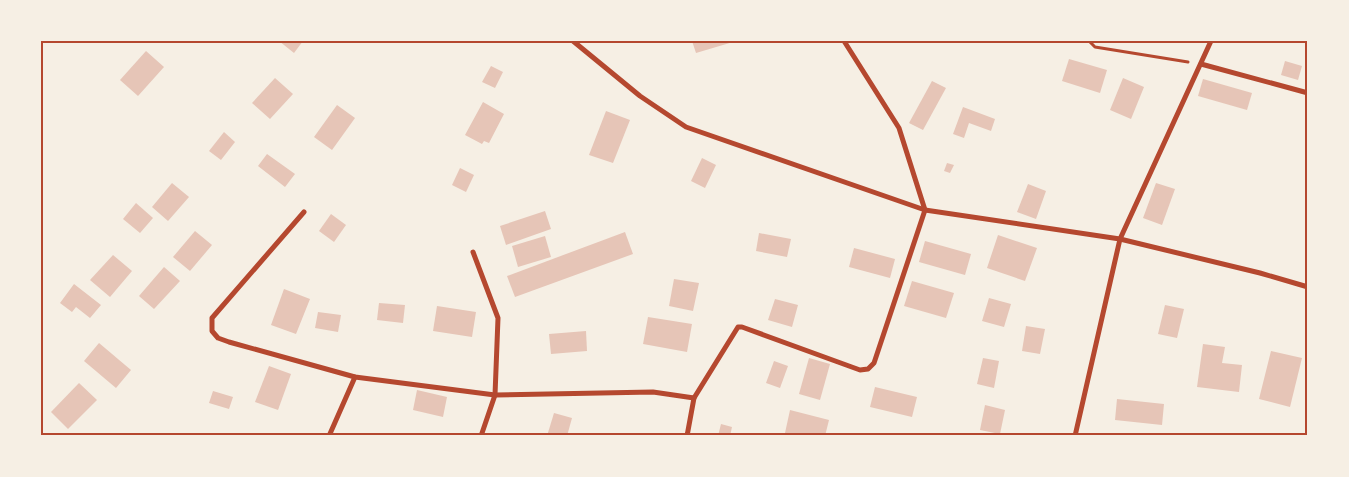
<svg xmlns="http://www.w3.org/2000/svg" width="1349" height="477" font-family="'IBM Plex Serif',serif">
  <style>
    .building { fill: #e6c5b7 }
    .lines { fill: none; stroke-linecap: round; stroke-linejoin: round }
    .path { stroke: #b5482f; stroke-width: 3 }
    .minor { stroke: #b5482f; stroke-width: 5 }
    .neatline { fill: none; stroke: #b5482f; stroke-width: 2 }
  </style>
  <rect width="100%" height="100%" fill="#f6efe4"/>
  <!-- building -->
  <g class="building">
    <polygon points="279,41 303,41 294,53"/>
    <polygon points="692,41 733,41 733,42 696,53"/>
    <polygon points="146,51 164,67 138,96 120,80"/>
    <polygon points="1069,59 1107,70 1100,93 1062,81"/>
    <polygon points="1285,61 1302,66 1298,80 1281,75"/>
    <polygon points="491,66 503,72 495,88 482,82"/>
    <polygon points="275,78 293,94 270,119 252,103"/>
    <polygon points="1123,78 1144,87 1131,119 1110,110"/>
    <polygon points="1203,79 1252,93 1247,110 1198,96"/>
    <polygon points="932,81 946,88 923,130 909,123"/>
    <polygon points="483,102 504,114 489,143 484,141 482,144 465,135"/>
    <polygon points="337,105 355,118 332,150 314,137"/>
    <polygon points="963,107 995,119 991,131 969,123 964,138 953,134"/>
    <polygon points="606,111 630,120 613,163 589,155"/>
    <polygon points="224,132 235,142 221,160 209,151"/>
    <polygon points="267,154 295,174 285,187 258,166"/>
    <polygon points="702,158 716,165 705,188 691,181"/>
    <polygon points="947,163 954,165 950,173 944,171"/>
    <polygon points="460,168 474,175 466,192 452,185"/>
    <polygon points="172,183 189,197 168,221 152,207"/>
    <polygon points="1156,183 1175,189 1162,225 1143,218"/>
    <polygon points="1028,184 1046,191 1036,219 1017,212"/>
    <polygon points="136,203 153,218 140,233 123,219"/>
    <polygon points="545,211 551,229 506,245 500,226"/>
    <polygon points="331,214 346,225 334,242 319,231"/>
    <polygon points="195,231 212,245 190,271 173,257"/>
    <polygon points="625,232 633,254 515,297 507,276"/>
    <polygon points="759,233 791,239 787,257 756,251"/>
    <polygon points="998,235 1037,248 1025,281 987,268"/>
    <polygon points="545,236 551,257 518,267 512,246"/>
    <polygon points="925,241 971,254 965,275 919,262"/>
    <polygon points="854,248 895,259 890,278 849,267"/>
    <polygon points="113,255 132,271 110,297 90,280"/>
    <polygon points="164,267 180,281 154,309 139,296"/>
    <polygon points="674,279 699,283 693,311 669,306"/>
    <polygon points="912,281 954,293 946,318 904,306"/>
    <polygon points="74,284 101,305 90,318 76,307 72,312 60,303"/>
    <polygon points="284,289 310,299 296,334 271,325"/>
    <polygon points="989,298 1011,304 1004,327 982,321"/>
    <polygon points="775,299 798,305 792,327 768,320"/>
    <polygon points="379,303 405,305 403,323 377,320"/>
    <polygon points="1165,305 1184,309 1177,338 1158,334"/>
    <polygon points="437,306 476,312 472,337 433,331"/>
    <polygon points="318,312 341,315 338,332 315,328"/>
    <polygon points="648,317 692,324 687,352 643,344"/>
    <polygon points="1026,326 1045,329 1040,354 1022,351"/>
    <polygon points="586,331 587,351 551,354 549,334"/>
    <polygon points="99,343 131,370 116,388 84,361"/>
    <polygon points="1203,344 1225,347 1222,363 1242,365 1239,392 1197,387"/>
    <polygon points="1271,351 1302,358 1290,407 1259,399"/>
    <polygon points="809,358 830,364 820,400 799,394"/>
    <polygon points="983,358 999,361 994,388 977,384"/>
    <polygon points="774,361 788,366 780,388 766,383"/>
    <polygon points="269,366 291,374 278,410 255,402"/>
    <polygon points="79,383 97,400 68,429 51,412"/>
    <polygon points="875,387 917,397 912,417 870,407"/>
    <polygon points="417,390 447,397 443,417 413,410"/>
    <polygon points="213,391 233,397 229,409 209,403"/>
    <polygon points="1117,399 1164,404 1162,425 1115,420"/>
    <polygon points="985,405 1005,410 1000,434 980,430"/>
    <polygon points="790,410 829,420 825,436 796,436 785,433"/>
    <polygon points="554,413 572,418 567,436 547,436"/>
    <polygon points="721,424 732,427 730,436 718,436"/>
  </g>
  <g class="lines">
    <!-- path -->
    <polyline class="path" points="1089,41 1095,47 1188,62"/>
    <!-- minor -->
    <g class="minor">
      <polyline points="573,41 640,96 686,127 925,210 1120,239 1260,273 1308,287"/>
      <polyline points="1201,64 1308,93"/>
      <polyline points="304,212 212,318 212,331 218,338 229,342 355,377 495,395 653,392 694,398 738,327 742,327 860,370 868,369 874,363 925,210 899,128 844,41"/>
      <polyline points="473,252 498,318 495,395 481,436"/>
      <polyline points="329,436 355,377"/>
      <polyline points="687,436 694,398"/>
      <polyline points="1075,436 1120,239 1211,41"/>
    </g>
  </g>
  <!-- border -->
  <rect width="1349" height="477" fill="none" stroke="#f6efe4" stroke-width="85"/>
  <rect x="42" y="42" width="1264" height="392" class="neatline"/>
</svg>
